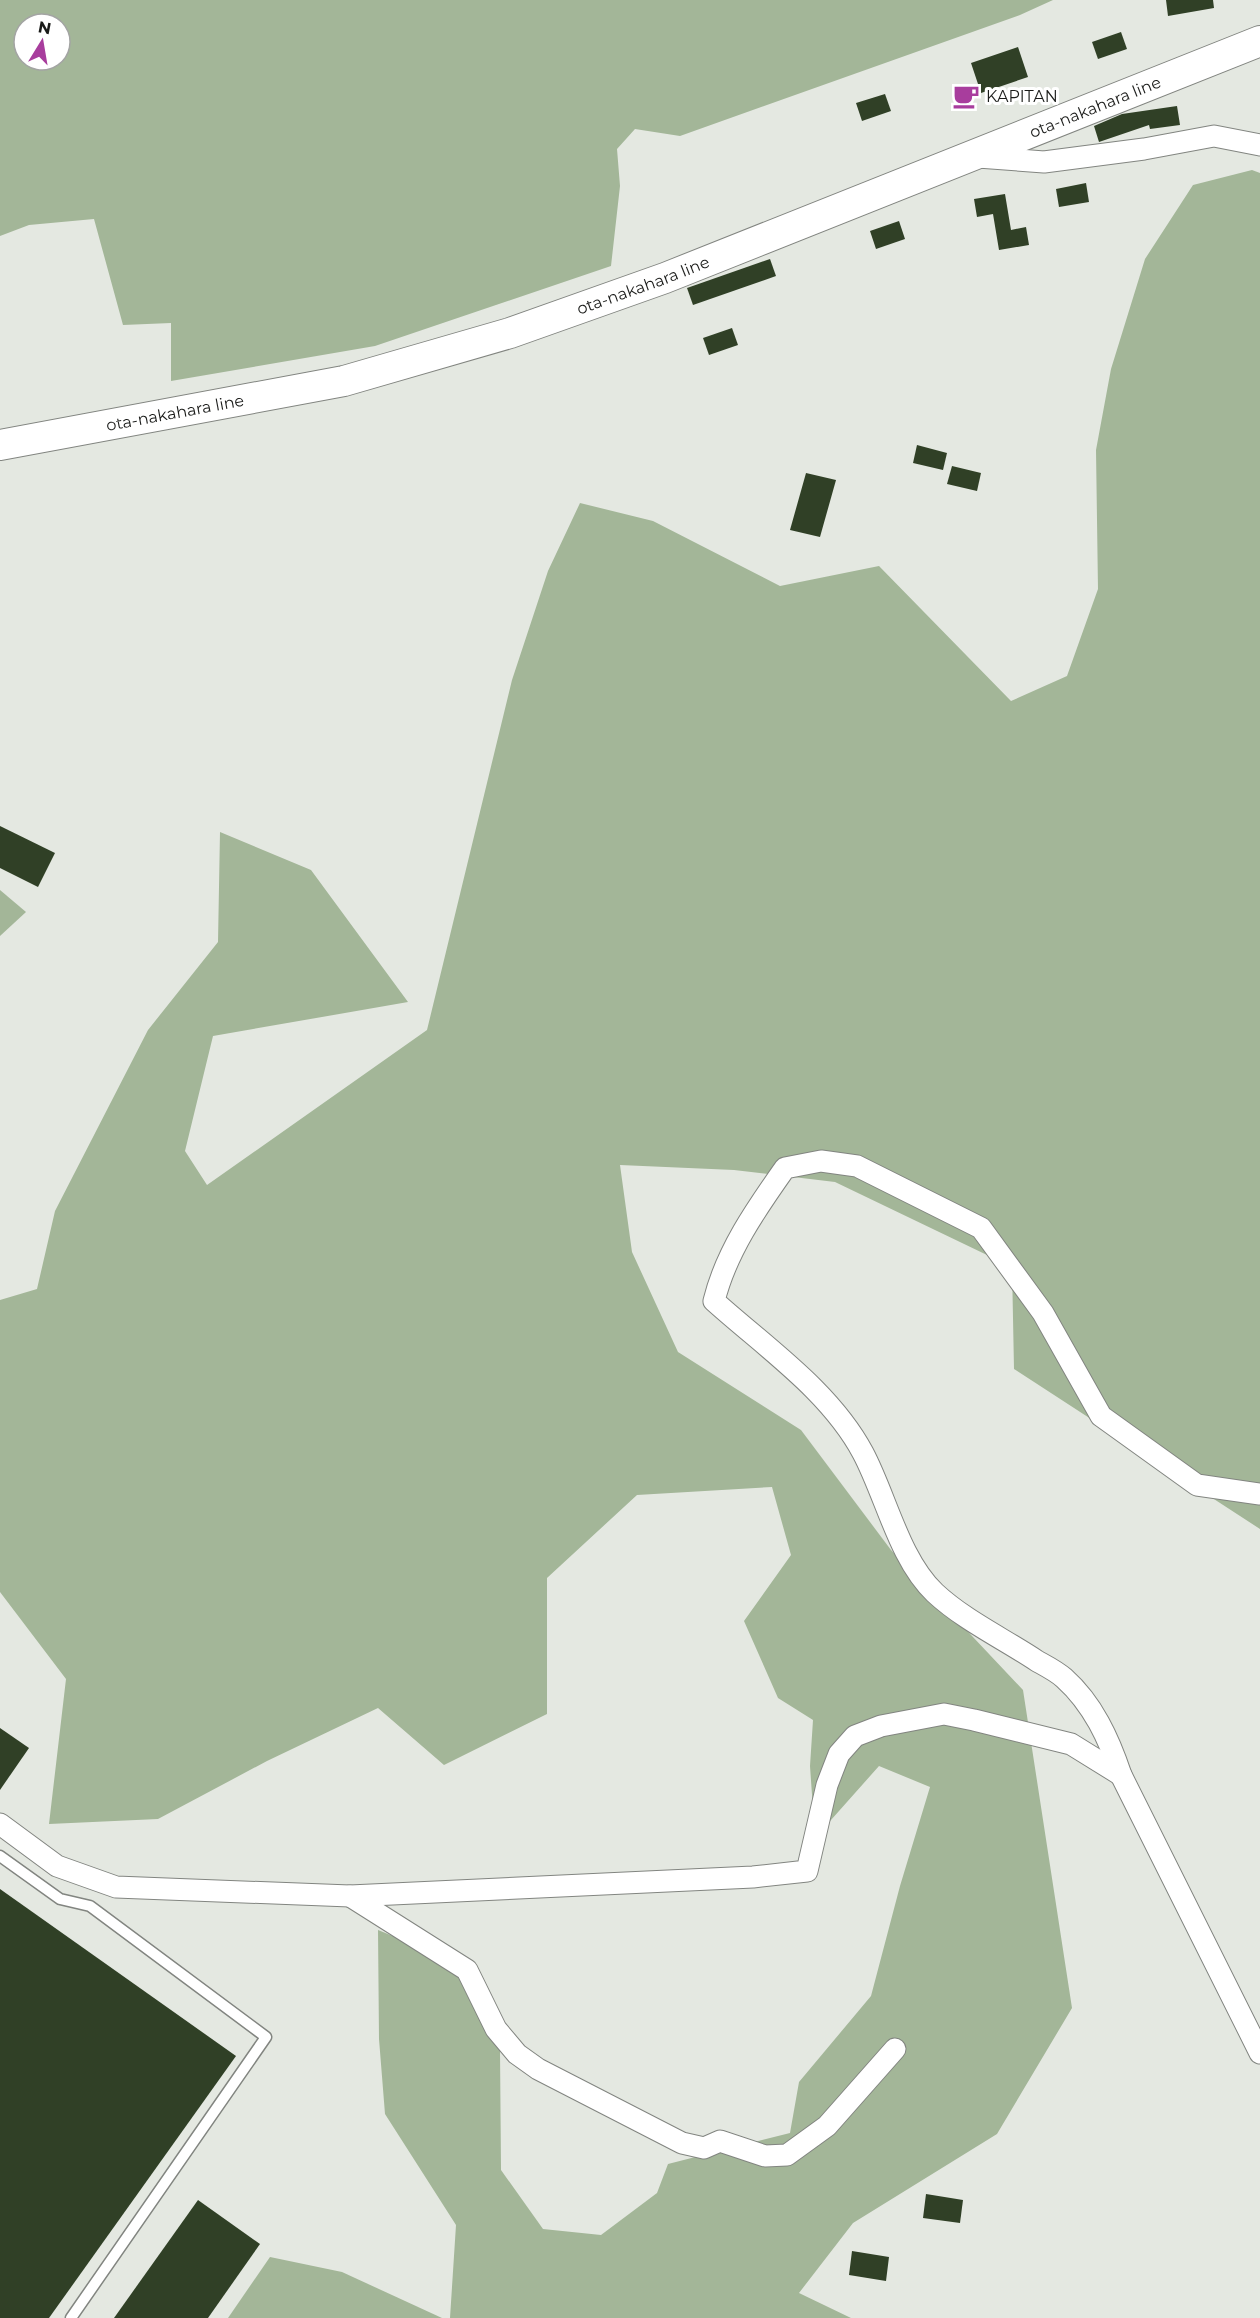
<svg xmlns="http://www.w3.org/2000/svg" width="1260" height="2318" font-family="Montserrat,sans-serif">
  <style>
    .forest { fill: #a3b698; fill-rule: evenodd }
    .building { fill: #304026 }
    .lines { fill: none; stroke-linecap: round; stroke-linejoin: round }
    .service-casing { stroke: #828580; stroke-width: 13 }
    .minor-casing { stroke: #828580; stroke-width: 23 }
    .secondary-casing { stroke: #828580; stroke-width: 32 }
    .service { stroke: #fff; stroke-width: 10 }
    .minor { stroke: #fff; stroke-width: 21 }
    .secondary { stroke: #fff; stroke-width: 30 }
    .labels { text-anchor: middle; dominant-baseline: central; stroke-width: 6; stroke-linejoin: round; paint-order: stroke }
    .poi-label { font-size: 16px; fill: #1a1b19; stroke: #fff; text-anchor: start }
    .street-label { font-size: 16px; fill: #1a1b19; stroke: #fff }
  </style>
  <rect width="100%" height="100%" fill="#e4e8e1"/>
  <!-- forest -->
  <g class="forest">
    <path d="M0 0H1053L1020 15 680 136 635 129 617 149 620 186 611 266 375 346 171 381V323L123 325 94 219 29 225 0 236ZM24 24H60V60H24Z"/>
    <polygon points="1252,170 1260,173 1260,1529 1014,1369 1012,1267 835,1182 734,1170 620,1165 632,1252 678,1352 801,1430 891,1550 1023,1690 1072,2008 997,2134 853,2223 799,2293 851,2318 450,2318 456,2225 385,2114 379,2039 378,1930 452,1960 500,2050 501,2170 543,2229 601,2235 657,2193 668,2164 790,2133 799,2082 871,1996 900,1886 930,1787 879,1766 815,1838 810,1766 813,1720 778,1698 744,1621 791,1555 772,1487 637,1495 547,1578 547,1714 444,1765 378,1708 267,1761 158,1819 49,1824 66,1679 0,1592 0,1300 37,1289 55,1211 148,1030 218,942 220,832 311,870 408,1002 213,1036 185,1151 207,1185 427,1030 512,680 548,571 580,503 653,521 780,586 879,566 1011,701 1067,676 1098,589 1096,450 1111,369 1145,259 1193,185"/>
    <polygon points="0,890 26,912 0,936"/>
    <polygon points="270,2257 342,2272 442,2318 228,2318"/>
  </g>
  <!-- building -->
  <g class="building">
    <polygon points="1166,0 1213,0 1214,8 1168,16"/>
    <polygon points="1121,32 1127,49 1098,59 1092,42"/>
    <polygon points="1018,47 1028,77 981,93 971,63"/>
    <polygon points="885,94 891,111 862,121 856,103"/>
    <polygon points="1177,106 1180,125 1150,129 1149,125 1099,142 1094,126 1122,114"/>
    <polygon points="1086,183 1089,202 1059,207 1056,189"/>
    <polygon points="1005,194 1011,230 1026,227 1029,245 999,250 993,214 977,217 974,199"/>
    <polygon points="899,221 905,239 876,249 870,231"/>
    <polygon points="770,259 776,276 693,305 687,288"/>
    <polygon points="732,328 738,345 709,355 703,338"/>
    <polygon points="917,445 947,453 943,470 913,463"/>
    <polygon points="952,466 981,473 977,491 947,484"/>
    <polygon points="806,473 836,480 820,537 790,530"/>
    <polygon points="0,826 55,853 38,887 0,868"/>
    <polygon points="0,1728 29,1748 0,1790"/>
    <polygon points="0,1889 236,2056 49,2318 0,2318"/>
    <polygon points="926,2194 963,2200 960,2223 923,2218"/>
    <polygon points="198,2200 260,2244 208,2318 114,2318"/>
    <polygon points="852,2251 889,2257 886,2281 849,2275"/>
  </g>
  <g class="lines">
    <!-- service casing -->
    <g class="service-casing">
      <polyline id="service" points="0,1856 60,1899 90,1906 266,2037 71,2318"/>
    </g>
    <!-- minor casing -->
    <g class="minor-casing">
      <g id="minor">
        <polyline points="978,157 1044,162 1144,149 1214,136 1260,145"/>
        <path d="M1260 1494 1197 1485 1101 1416 1043 1313 981 1228 857 1166 821 1161 785 1168C756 1209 726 1252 714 1301 765 1347 830 1391 863 1453 886 1496 899 1559 935 1593 964 1620 1004 1639 1037 1661 1046 1666 1056 1671 1064 1678 1093 1704 1109 1739 1121 1775L1260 2053"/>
        <polyline points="0,1824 57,1866 116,1887 350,1896 753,1877 807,1871 827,1785 839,1754 855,1736 881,1726 944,1714 974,1720 1071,1744 1121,1775"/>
        <polyline points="350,1896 467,1970 496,2029 517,2054 538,2069 682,2143 704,2148 720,2141 765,2156 787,2155 827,2126 895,2049"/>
      </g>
    </g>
    <!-- secondary casing -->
    <g class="secondary-casing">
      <g id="secondary">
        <path id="s1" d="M0 445 344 381 510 333 665 278 1260 41"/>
      </g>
    </g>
    <!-- service -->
    <use href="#service" class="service"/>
    <!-- minor -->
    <use href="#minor" class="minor"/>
    <!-- secondary -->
    <use href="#secondary" class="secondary"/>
  </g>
  <!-- icons -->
  <defs>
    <g id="cafe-bare" transform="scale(2.07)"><path d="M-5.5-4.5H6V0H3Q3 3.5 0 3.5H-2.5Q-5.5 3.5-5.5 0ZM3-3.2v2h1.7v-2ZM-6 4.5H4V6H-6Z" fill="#a83d9d" stroke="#fff" stroke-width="2.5" paint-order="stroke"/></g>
  </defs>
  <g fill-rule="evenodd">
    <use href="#cafe-bare" x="966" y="96"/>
  </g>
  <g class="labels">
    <!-- poi labels -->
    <g class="poi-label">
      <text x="986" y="96">KAPITAN</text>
    </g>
    <!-- street labels -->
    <g class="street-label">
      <text stroke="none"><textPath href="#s1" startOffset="1150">ota-nakahara line</textPath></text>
      <text stroke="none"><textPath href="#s1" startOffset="664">ota-nakahara line</textPath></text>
      <text stroke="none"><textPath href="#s1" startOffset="178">ota-nakahara line</textPath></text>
    </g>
  </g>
  <!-- north arrow -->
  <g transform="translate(42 42) rotate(11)"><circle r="28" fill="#ffffff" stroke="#a3a4a3" stroke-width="1.5"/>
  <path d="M0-4.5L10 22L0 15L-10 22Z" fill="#a83d9d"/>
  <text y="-9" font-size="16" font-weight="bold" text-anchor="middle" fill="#1a1b19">N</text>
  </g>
</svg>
